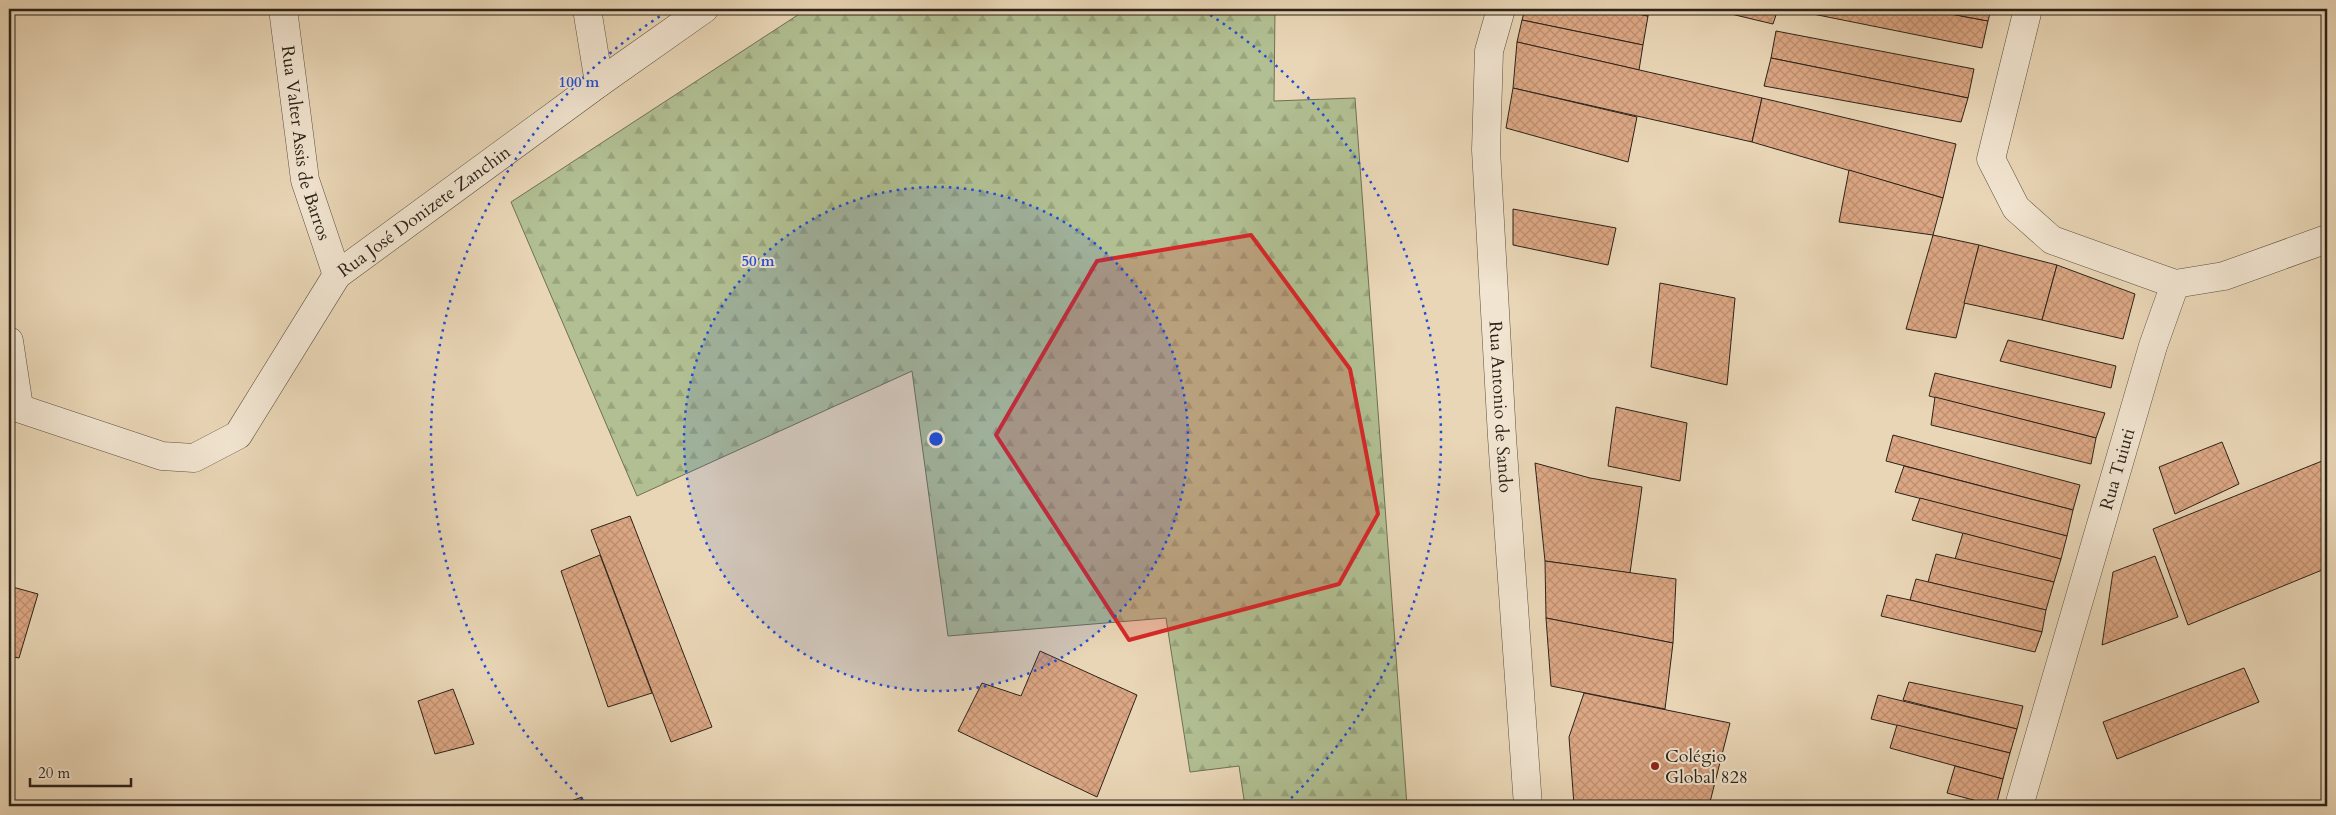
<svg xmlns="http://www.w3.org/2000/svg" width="2336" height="815" font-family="Cardo,serif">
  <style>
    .forest { fill: url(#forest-firs); stroke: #6e7156 }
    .building { fill: url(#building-cross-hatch); stroke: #2c231a }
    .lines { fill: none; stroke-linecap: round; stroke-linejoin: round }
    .street-casing { stroke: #5b5041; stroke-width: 29 }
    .street { stroke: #f1e4d0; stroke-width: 28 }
    .marked { fill: #d62828; fill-opacity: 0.2; stroke: #d62828; stroke-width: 4; stroke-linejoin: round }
    .ring { fill: none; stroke: #1d4ed8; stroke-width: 2.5; stroke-dasharray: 2.5 5 }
    .poi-dot { fill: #8f2418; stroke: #f1e4d0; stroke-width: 2 }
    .labels { text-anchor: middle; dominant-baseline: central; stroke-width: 4; stroke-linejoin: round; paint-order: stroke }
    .street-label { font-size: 18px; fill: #2c231a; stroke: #f1e4d0 }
    .poi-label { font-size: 18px; fill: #2c231a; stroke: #f1e4d0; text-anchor: start }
    .centre { fill: #1d4ed8; stroke: #f1e4d0; stroke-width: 2.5 }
    .ring-label { font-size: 15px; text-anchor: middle; font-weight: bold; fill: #1d4ed8; stroke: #f1e4d0; stroke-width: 4; stroke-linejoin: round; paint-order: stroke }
  </style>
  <defs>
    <pattern id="forest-firs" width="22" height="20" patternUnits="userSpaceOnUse" patternTransform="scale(1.25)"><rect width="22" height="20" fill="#b1bf92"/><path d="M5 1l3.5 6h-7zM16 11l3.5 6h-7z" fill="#98a47d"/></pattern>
    <pattern id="building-cross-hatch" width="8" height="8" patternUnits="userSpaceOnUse" patternTransform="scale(1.25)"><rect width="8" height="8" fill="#dca784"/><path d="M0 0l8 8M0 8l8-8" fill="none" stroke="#bd8f71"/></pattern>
  </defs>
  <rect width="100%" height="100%" fill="#e9d6b6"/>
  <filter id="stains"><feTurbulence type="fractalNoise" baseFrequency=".004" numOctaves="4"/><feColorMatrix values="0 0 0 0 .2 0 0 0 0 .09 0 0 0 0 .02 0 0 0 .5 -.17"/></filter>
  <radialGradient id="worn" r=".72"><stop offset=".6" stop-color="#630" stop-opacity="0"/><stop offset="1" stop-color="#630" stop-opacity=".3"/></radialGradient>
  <!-- forest -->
  <polygon class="forest" points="807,9 1275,9 1274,101 1355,98 1407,806 1245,806 1239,766 1190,772 1166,618 948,636 912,371 637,496 511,202"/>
  <!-- building -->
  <g class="building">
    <polygon points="1525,9 1615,9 1648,16 1643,45 1522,20"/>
    <polygon points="1615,9 1650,9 1648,16"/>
    <polygon points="1710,9 1778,9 1773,24"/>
    <polygon points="1788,9 1924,9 1988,21 1982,48"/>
    <polygon points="1924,9 1991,9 1988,21"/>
    <polygon points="1522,20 1643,45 1639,70 1517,42"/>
    <polygon points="1776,31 1974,69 1968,98 1771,58"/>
    <polygon points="1517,42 1762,98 1752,142 1513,88"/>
    <polygon points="1771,58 1968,98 1961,122 1764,86"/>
    <polygon points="1513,88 1637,117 1628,162 1506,128"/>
    <polygon points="1762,98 1956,144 1943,198 1752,142"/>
    <polygon points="1849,170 1943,198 1933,235 1839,222"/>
    <polygon points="1513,209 1616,228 1608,265 1513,245"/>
    <polygon points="1933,235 1979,245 1956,338 1906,329"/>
    <polygon points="1979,245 2057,265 2042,320 1964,303"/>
    <polygon points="2057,265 2135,294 2123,339 2042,320"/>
    <polygon points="1660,283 1735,298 1727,385 1651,367"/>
    <polygon points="2008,340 2116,366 2111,388 2000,361"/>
    <polygon points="1935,373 2105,413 2096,438 1929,396"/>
    <polygon points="1935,397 2096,438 2091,464 1931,425"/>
    <polygon points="1616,407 1687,423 1680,481 1608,466"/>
    <polygon points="1893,435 2080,485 2073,510 1886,461"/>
    <polygon points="2222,442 2239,484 2175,514 2159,467"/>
    <polygon points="2327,459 2327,568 2188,625 2153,529"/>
    <polygon points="1535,463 1590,478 1642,487 1630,573 1545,561"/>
    <polygon points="1904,466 2073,510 2067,536 1895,492"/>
    <polygon points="1920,498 2067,536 2061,559 1912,520"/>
    <polygon points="630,516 712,727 671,742 591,530"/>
    <polygon points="1963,533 2061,559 2054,582 1955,559"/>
    <polygon points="1936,554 2054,582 2046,610 1928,582"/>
    <polygon points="600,555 652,693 608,707 561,571"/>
    <polygon points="2155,556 2178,617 2102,645 2113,572"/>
    <polygon points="1545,561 1676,579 1673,643 1546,618"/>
    <polygon points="1916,579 2046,610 2042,632 1910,600"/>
    <polygon points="9,586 38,594 19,658 9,656"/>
    <polygon points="1887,595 1910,600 2042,632 2035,652 1881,616"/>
    <polygon points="1546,618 1673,643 1665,709 1551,686"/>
    <polygon points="1040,651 1137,695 1097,797 958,731 982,683 1021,696"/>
    <polygon points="2244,668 2259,702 2117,759 2103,722"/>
    <polygon points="1909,682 2023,706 2017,729 1903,700"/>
    <polygon points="453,689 474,744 435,754 418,701"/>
    <polygon points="1584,693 1730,723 1709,806 1574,805 1569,737"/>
    <polygon points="1878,695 2017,729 2010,753 1871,719"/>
    <polygon points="1897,725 2010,753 2003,779 1890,748"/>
    <polygon points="1955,766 2003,779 1996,806 1947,793"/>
    <polygon points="582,797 585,806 557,806"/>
  </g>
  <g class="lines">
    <!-- street casing -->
    <g class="street-casing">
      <g id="street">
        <path id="s1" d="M283 9 305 180 337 275"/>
        <polyline points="587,9 599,83"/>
        <path id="s2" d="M1501 9 1489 51 1486 150 1502 437 1528 806"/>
        <polyline points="2028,9 1991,159 2016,208 2052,240 2175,284 2224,276 2327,239"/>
        <polyline points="9,341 19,407"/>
        <path id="s3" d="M9 405 162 456 194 458 238 435 337 275 599 83 704 9"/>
        <path id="s4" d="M2019 806 2153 346 2175 284"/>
      </g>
    </g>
    <!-- street -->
    <use href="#street" class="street"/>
  </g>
  <!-- marked area -->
  <path class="marked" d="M1251 235 1350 369 1378 514 1339 584 1129 640 996 435 1097 261Z"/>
  <!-- distance rings -->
  <circle cx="936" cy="439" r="252" fill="#1d4ed8" fill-opacity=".12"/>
  <g class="ring">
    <circle cx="936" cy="439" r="252"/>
    <path d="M588 805A505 505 0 0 1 668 11M1204 11A505 505 0 0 1 1284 805"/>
  </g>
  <!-- markers -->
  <circle class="poi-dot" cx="1655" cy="766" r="5"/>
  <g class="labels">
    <!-- street labels -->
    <g class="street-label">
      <text stroke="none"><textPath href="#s1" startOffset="136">Rua Valter Assis de Barros</textPath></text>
      <text stroke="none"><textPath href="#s3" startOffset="539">Rua José Donizete Zanchin</textPath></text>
      <text stroke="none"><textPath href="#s2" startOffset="400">Rua Antonio de Sando</textPath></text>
      <text stroke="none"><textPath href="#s4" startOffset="351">Rua Tuiuti</textPath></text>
    </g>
    <!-- poi labels -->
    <g class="poi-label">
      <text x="1665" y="756">Colégio<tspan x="1665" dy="21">Global 828</tspan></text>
    </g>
  </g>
  <circle cx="936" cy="439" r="8" class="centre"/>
  <g class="ring-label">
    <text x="579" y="87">100 m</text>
    <text x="758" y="266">50 m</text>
  </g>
  <!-- margin -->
  <rect width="2336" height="815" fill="none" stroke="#e9d6b6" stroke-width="30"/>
  <rect x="10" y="10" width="2316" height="795" fill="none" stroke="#2c231a" stroke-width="2.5"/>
  <rect x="15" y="15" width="2306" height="785" fill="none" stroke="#2c231a"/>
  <!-- scale -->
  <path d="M30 778v8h101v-8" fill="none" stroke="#2c231a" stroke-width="2.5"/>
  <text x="38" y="778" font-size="15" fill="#2c231a" stroke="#f1e4d0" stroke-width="4" paint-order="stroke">20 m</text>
  <rect width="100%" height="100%" filter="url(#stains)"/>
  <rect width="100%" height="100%" fill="url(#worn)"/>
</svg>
